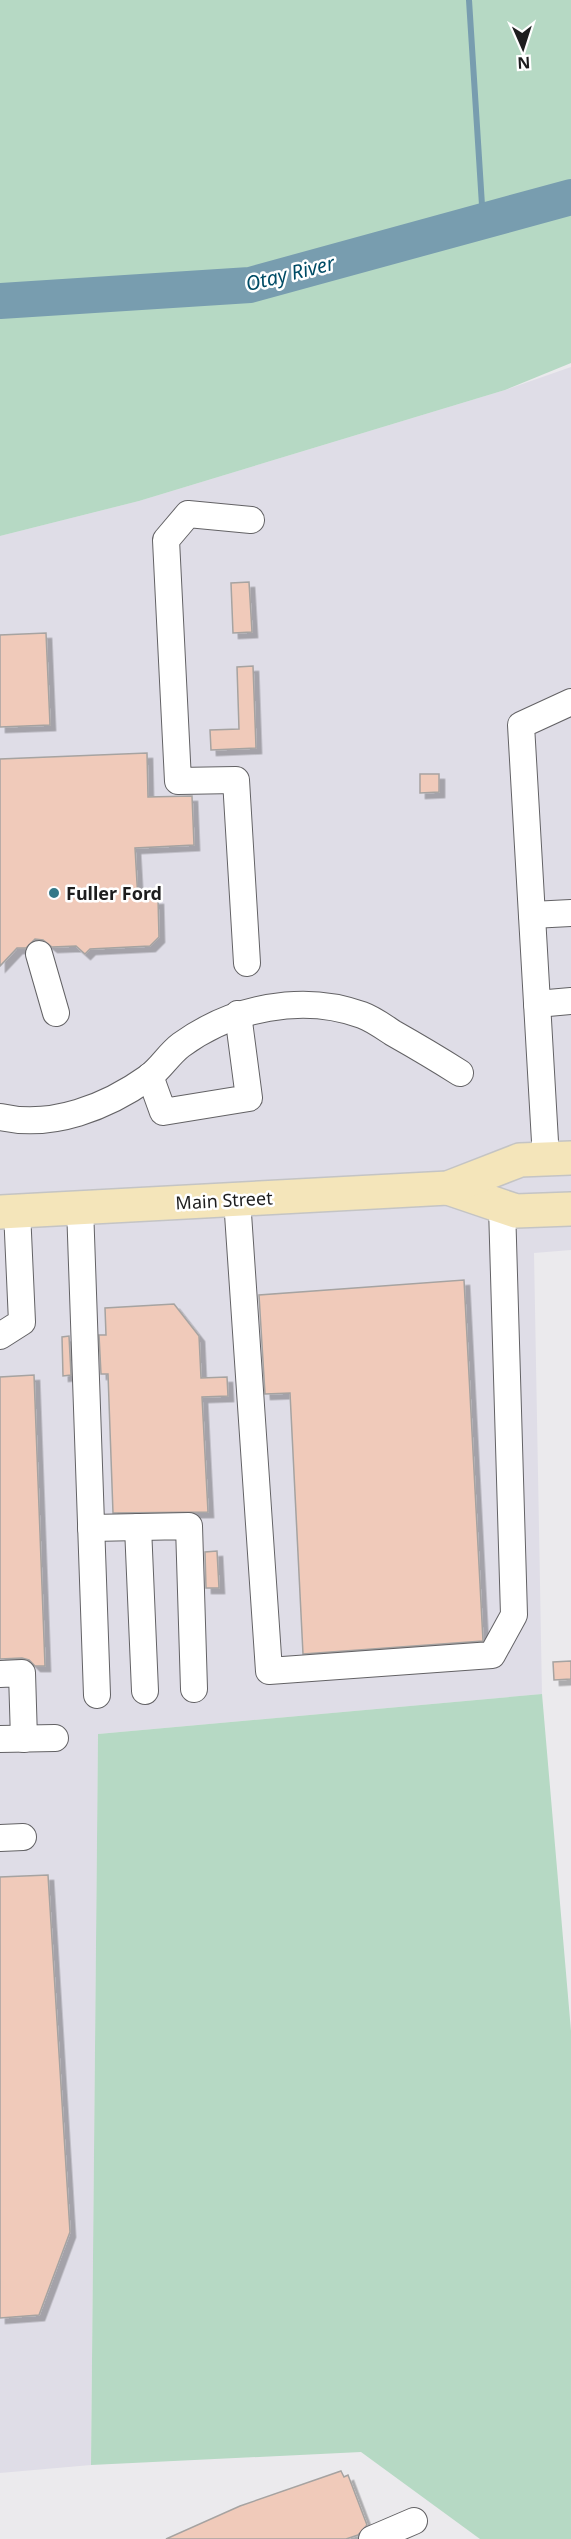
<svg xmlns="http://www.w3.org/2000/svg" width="571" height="2539" font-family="'Noto Sans',sans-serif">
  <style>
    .built { fill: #dfdde7 }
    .green { fill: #b6d9c4 }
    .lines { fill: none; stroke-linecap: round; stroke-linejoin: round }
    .stream { stroke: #789daf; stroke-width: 6 }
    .river { stroke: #789daf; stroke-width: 36 }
    .building { fill: #f0caba; stroke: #a6a3a1; stroke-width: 1.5; filter: url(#shadow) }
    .minor-casing { stroke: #636265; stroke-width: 28 }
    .major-casing { stroke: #c4c4c4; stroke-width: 36 }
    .minor { stroke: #fff; stroke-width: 26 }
    .major { stroke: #f4e5ba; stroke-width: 33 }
    .poi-dot { fill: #347888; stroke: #fff; stroke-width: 2 }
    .labels { text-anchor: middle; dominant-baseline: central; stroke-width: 5; stroke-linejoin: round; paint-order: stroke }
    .poi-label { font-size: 18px; font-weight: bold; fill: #1d1d1e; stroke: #fff; text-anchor: start }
    .street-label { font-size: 18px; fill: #1d1d1e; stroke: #fff }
    .water-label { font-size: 20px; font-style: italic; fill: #004c66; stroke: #fff }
  </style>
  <defs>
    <filter id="shadow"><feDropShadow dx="5.5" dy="5.5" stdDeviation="0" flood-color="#0004"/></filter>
  </defs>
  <rect width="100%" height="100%" fill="#ebeaed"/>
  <!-- built -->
  <polygon class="built" points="571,367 571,1250 534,1253 542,1694 98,1734 91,2465 0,2473 0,536 139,501 505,390"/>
  <!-- green -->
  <g class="green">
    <polygon points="0,0 571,0 571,363 505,390 139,501 0,536"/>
    <polygon points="542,1694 571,2031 571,2539 480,2539 361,2452 91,2465 98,1734"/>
  </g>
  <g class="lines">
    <!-- stream -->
    <polyline class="stream" points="469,0 483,221"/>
    <!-- river -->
    <polyline class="river" points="0,301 250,285 571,197"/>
  </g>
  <!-- building -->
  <g class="building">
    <polygon points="249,582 252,632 233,633 231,583"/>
    <polygon points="46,633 50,725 0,727 0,635"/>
    <polygon points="253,666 256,748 211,750 210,730 239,729 237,667"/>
    <polygon points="147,753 148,797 192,796 194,845 135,848 138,900 158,899 159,937 150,946 90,949 85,954 76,946 52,947 43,940 35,939 26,948 17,948 0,966 0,759"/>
    <polygon points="420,774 439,774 439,792 420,793"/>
    <polygon points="464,1280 483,1641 303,1654 290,1393 265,1394 259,1295"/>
    <polygon points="174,1304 199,1336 201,1378 227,1377 228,1396 202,1397 208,1512 113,1513 108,1374 101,1374 99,1335 106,1335 105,1308"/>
    <polygon points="69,1336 71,1375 63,1376 62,1337"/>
    <polygon points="34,1375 45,1666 35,1666 29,1660 22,1658 0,1659 0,1377"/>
    <polygon points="217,1551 219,1588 206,1588 205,1552"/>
    <polygon points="571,1661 571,1679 554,1680 553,1662"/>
    <polygon points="48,1875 70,2232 39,2315 0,2318 0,1877"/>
    <polygon points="341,2471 344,2477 348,2475 367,2525 358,2535 346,2539 166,2539 240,2506"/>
  </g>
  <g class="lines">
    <!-- minor casing -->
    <g class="minor-casing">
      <g id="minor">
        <polyline points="532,915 571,913"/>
        <polyline points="39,954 56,1013"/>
        <polyline points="247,963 236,780 178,781 166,540 188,514 251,520"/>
        <polyline points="537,1004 571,1001"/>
        <polyline points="150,1076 163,1112 249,1098 238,1014"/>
        <path d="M0 1117C52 1129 107 1107 149 1077 161 1068 169 1054 181 1045 232 1008 302 993 362 1015 373 1019 384 1027 393 1033 416 1046 438 1059 460 1073"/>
        <polyline points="546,1159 521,725 571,702"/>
        <polyline points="237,1199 269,1671 492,1655 514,1615 502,1207"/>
        <polyline points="80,1207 97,1695"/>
        <polyline points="0,1336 22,1322 17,1211"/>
        <polyline points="138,1527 145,1691"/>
        <polyline points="91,1528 189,1526 194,1689"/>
        <polyline points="0,1674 22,1673 24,1739"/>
        <polyline points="0,1739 55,1738"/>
        <polyline points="0,1838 23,1837"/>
        <polyline points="372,2539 414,2521"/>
      </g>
    </g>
    <!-- major casing -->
    <g class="major-casing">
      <g id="major">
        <polyline points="448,1188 516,1211 571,1209"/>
        <polyline points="0,1212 448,1188 520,1160 571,1158"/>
      </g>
    </g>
    <!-- minor -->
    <use href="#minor" class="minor"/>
    <!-- major -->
    <use href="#major" class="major"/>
  </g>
  <!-- markers -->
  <circle class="poi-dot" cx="54" cy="893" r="6"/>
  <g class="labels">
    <!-- poi labels -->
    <g class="poi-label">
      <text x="66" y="893">Fuller Ford</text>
    </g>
    <!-- street labels -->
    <g class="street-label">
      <text transform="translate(224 1200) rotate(-3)">Main Street</text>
    </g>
    <!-- water labels -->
    <g class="water-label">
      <text transform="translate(290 273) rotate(-14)">Otay River</text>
    </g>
  </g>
  <!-- north arrow -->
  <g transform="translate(523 48) rotate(177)" stroke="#ffffff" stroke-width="4.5" paint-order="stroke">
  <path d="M0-4.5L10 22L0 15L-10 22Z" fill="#1d1d1e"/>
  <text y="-9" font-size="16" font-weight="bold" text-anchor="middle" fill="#1d1d1e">N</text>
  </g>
</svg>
